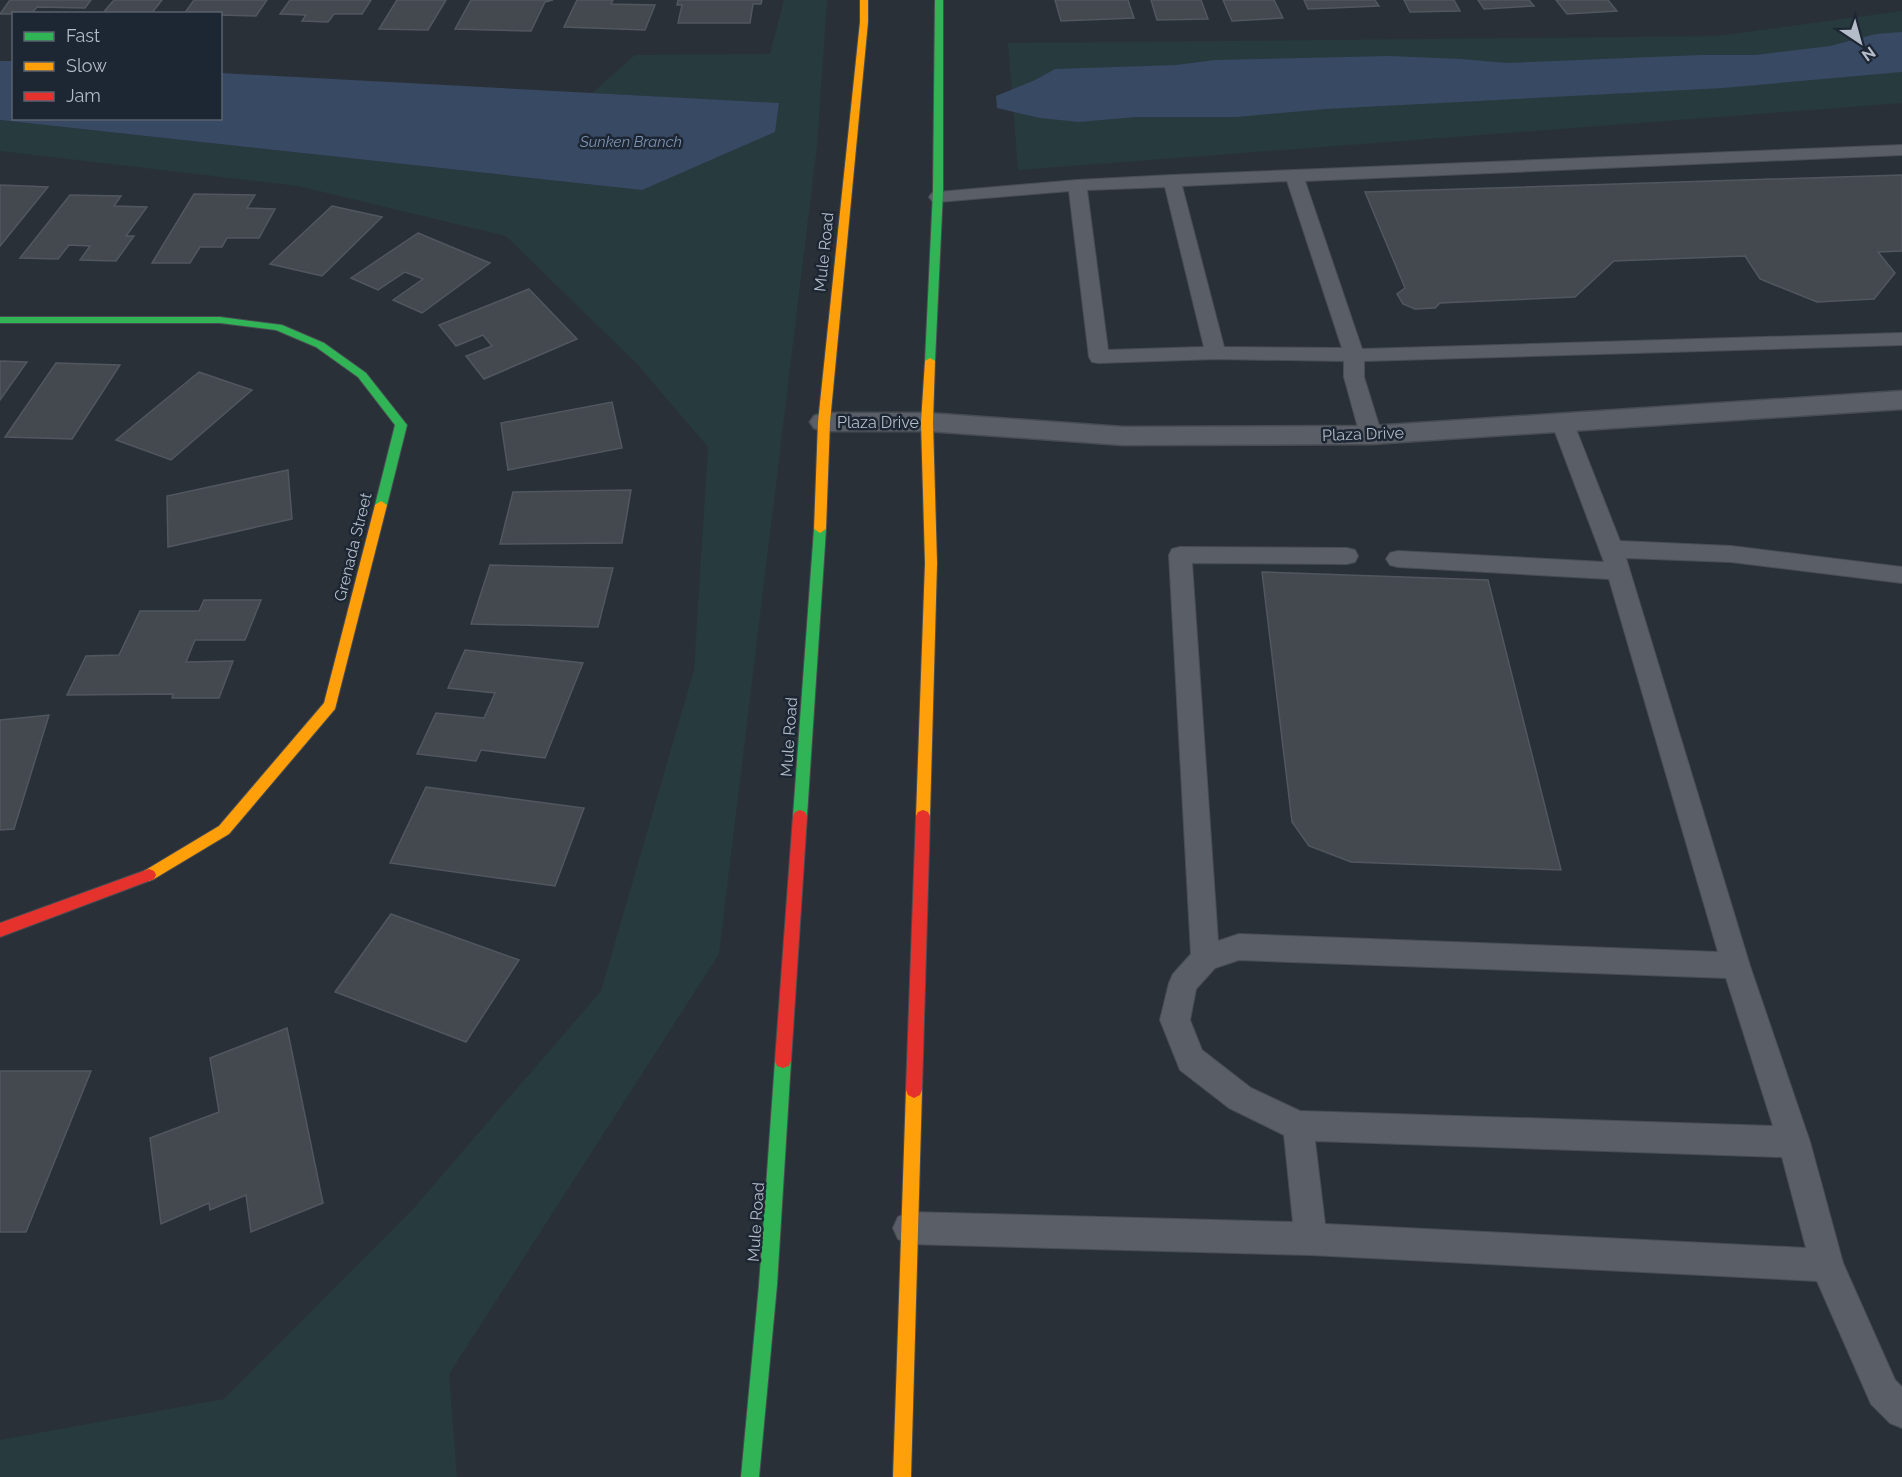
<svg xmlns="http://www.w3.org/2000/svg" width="1902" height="1477" font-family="Raleway,sans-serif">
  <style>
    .green { fill: #273a3e }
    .water { fill: #384963 }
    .building { fill: #444950; stroke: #52575f; stroke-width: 1.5 }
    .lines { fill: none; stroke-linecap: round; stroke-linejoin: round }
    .lane-casing { stroke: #484c53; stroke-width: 2 }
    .street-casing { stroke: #484c53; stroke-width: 3 }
    .fast-casing { stroke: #484c53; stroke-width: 2 }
    .slow-casing { stroke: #484c53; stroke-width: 2 }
    .jam-casing { stroke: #484c53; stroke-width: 2 }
    .lane { fill: #5a5e66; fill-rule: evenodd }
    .street { fill: #5a5e66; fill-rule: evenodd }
    .fast { fill: #30b455; fill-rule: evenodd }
    .slow { fill: #ff9f0a; fill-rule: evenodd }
    .jam { fill: #e5322d; fill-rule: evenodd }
    .labels { text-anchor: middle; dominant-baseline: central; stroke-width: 5; stroke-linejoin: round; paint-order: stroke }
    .far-water-label { font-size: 15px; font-style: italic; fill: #7c92b1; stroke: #1d2633 }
    .street-label { font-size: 16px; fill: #b4bcc9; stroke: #1d2633 }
  </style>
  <rect width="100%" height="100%" fill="#2a3038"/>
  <!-- green -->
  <g class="green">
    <polygon points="784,0 827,0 817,146 719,954 449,1374 457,1477 0,1477 0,1440 224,1399 414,1208 601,991 694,670 708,447 638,365 506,236 298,186 0,151 0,120 642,190 779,104 592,93 635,55 770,54"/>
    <polygon points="1902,11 1902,103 1018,170 1008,43 1718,36"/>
  </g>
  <!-- water -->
  <g class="water">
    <polygon points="1902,32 1902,72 1723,88 1326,109 1237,117 1136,117 1079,122 1040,118 997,108 996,96 1035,80 1055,69 1176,65 1215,60 1389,56 1461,59 1507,63 1701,55 1755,55 1830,46 1876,34"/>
    <polygon points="0,61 13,61 14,118 220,118 221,73 779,103 775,132 642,190 0,120"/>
  </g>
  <!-- building -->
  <g class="building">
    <polygon points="10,0 91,0 85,8 37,7 31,14 0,14"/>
    <polygon points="114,0 162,0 151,14 102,14"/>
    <polygon points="194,0 267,0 256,16 184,14"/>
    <polygon points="290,0 371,0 362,14 334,14 328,22 302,21 306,15 280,14"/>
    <polygon points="397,0 446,0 428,30 379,29"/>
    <polygon points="471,0 553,0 545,2 531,31 455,29"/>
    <polygon points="577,0 613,0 611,4 655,5 645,30 564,27"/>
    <polygon points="678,0 762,0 761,4 753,4 750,23 678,23 682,5 677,5"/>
    <polygon points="1055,0 1128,0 1134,18 1061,21"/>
    <polygon points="1151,0 1201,0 1208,19 1157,20"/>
    <polygon points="1223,0 1274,0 1283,18 1232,21"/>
    <polygon points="1304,0 1375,0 1379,6 1308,9"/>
    <polygon points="1404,0 1454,0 1460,11 1410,12"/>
    <polygon points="1478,0 1529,0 1534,6 1484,9"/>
    <polygon points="1556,0 1608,0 1617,11 1567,14"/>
    <polygon points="1902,175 1902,251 1878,252 1895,273 1874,299 1817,302 1760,279 1745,256 1614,261 1575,297 1440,303 1435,308 1415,309 1403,304 1397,294 1405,288 1365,192"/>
    <polygon points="0,185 48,187 0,246"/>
    <polygon points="194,194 255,195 247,208 275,209 259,238 227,238 222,247 200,247 190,263 152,263"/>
    <polygon points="70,195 121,196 114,206 147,207 126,236 134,236 116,261 80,260 90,246 69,245 58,259 20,258"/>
    <polygon points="332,206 382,217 322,276 270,264"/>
    <polygon points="418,233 490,263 422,313 393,300 423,279 405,272 378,290 351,278"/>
    <polygon points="529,289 577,339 484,379 466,356 492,346 483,335 456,346 439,325"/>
    <polygon points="0,361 27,362 0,400"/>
    <polygon points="56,363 120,365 72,439 5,437"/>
    <polygon points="199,372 252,390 171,460 116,440"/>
    <polygon points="612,402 622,448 508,470 501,423"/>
    <polygon points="288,470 292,519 168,547 167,496"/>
    <polygon points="631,490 622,543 500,544 513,492"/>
    <polygon points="490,565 613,568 598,627 471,624"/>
    <polygon points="1262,572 1488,580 1561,870 1351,862 1309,846 1292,822"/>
    <polygon points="204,600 261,600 245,640 195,640 186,662 233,661 219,698 172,698 173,694 67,695 86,656 119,655 140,611 199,611"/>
    <polygon points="465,650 583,663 545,758 481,750 476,761 417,754 436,713 484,718 495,693 448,688"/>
    <polygon points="49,715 14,829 0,830 0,720"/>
    <polygon points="426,787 584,808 555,886 390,863"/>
    <polygon points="391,914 519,960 466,1042 335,992"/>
    <polygon points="287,1028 323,1203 251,1232 246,1195 210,1210 209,1203 161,1224 150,1138 219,1112 210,1058"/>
    <polygon points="0,1071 91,1071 26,1232 0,1232"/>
  </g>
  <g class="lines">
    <!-- lane casing -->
    <g class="lane-casing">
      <g id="lane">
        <path d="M1902 145V155L1305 181 1362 349 1902 333V345L1364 361V377L1382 435 1379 440 1371 442 1363 440 1360 435 1344 377V361L1216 359 1099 363 1092 362 1089 357 1069 191 938 202 932 201 929 197 932 193 938 192 1077 180 1172 175ZM1287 181 1342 348 1224 347 1182 186ZM1165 187 1204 347 1108 350 1087 190Z"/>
        <path d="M1563 417 1570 419 1574 424 1620 541 1731 546 1902 567V583L1731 562 1626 558 1750 966 1810 1142 1843 1263 1895 1380 1902 1387V1428L1890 1423 1871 1404 1817 1281 1311 1255 909 1244 898 1239 893 1228 898 1217 909 1212 1293 1222 1284 1135 1229 1108 1180 1070 1160 1020 1169 983 1173 974 1191 954 1169 555 1172 549 1180 547 1347 548 1355 550 1358 556 1355 562 1347 564 1192 563 1218 941 1239 934 1718 952 1609 579 1398 567 1390 565 1386 559 1390 553 1398 551 1604 562 1552 424 1556 419ZM1239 960 1726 978 1773 1126 1300 1111 1251 1088 1202 1050 1190 1020 1196 989 1215 968ZM1315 1141 1782 1157 1806 1248 1325 1224Z"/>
      </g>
    </g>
    <!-- street casing -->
    <g class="street-casing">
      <polygon id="street" points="1902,391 1902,409 1371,444 1123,445 927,431 824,431 814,428 810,422 814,416 824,413 927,413 1123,427 1371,426"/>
    </g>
    <!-- fast casing -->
    <g class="fast-casing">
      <g id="fast">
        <polygon points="935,0 943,0 943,191 935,361 930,364 925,361 933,191"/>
        <polygon points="0,317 220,317 282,325 324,343 366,373 407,425 387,505 381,509 375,505 395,425 358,377 316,347 276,330 220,323 0,323"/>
        <polygon points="820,525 826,529 807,816 805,820 800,822 795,820 793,816 814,529"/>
        <polygon points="783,1054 789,1056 791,1061 777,1285 759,1477 741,1477 759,1285 775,1061 777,1056"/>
      </g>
    </g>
    <!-- slow casing -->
    <g class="slow-casing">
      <g id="slow">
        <polygon points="860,0 868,0 868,22 830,422 826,529 820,533 814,529 818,422 860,22"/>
        <polygon points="930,358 935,361 933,422 937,563 930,816 928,820 923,822 918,820 916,816 925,563 921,422 925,361"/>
        <polygon points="381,501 387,505 335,709 229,834 154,879 149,881 144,879 142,875 144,871 219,826 324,703 375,505"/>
        <polygon points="914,1082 920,1085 922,1090 911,1477 893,1477 906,1090 908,1085"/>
      </g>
    </g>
    <!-- jam casing -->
    <g class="jam-casing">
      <g id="jam">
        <polygon points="800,810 805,812 807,816 791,1061 789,1066 783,1068 777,1066 775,1061 793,816 795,812"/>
        <polygon points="923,810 928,812 930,816 922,1090 920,1095 914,1098 908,1095 906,1090 916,816 918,812"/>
        <polygon points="149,869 154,871 156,875 154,879 0,937 0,923"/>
      </g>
    </g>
    <!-- lane -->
    <use href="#lane" class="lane"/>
    <!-- street -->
    <use href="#street" class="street"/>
    <!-- fast -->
    <use href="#fast" class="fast"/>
    <!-- slow -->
    <use href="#slow" class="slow"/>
    <!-- jam -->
    <use href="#jam" class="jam"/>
  </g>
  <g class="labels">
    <!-- far-water labels -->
    <g class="far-water-label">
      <text x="631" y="142">Sunken Branch</text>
    </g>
    <!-- street labels -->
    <g class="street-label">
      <text transform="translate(824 252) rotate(-84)">Mule Road</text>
      <text x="878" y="422">Plaza Drive</text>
      <text transform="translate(1363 434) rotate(-2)">Plaza Drive</text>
      <text transform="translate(353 547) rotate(-76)">Grenada Street</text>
      <text transform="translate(789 737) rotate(-86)">Mule Road</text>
      <text transform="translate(756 1222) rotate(-86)">Mule Road</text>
    </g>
  </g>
  <!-- legend -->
  <rect x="12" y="12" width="210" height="108" fill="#1d2633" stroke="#59626f" stroke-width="1.5"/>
  <rect x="24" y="32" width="30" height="9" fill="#30b455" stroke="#59626f" stroke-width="1.5"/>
  <text x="66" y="42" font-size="18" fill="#b4bcc9">Fast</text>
  <rect x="24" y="62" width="30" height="9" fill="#ff9f0a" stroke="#59626f" stroke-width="1.5"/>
  <text x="66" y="72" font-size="18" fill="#b4bcc9">Slow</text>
  <rect x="24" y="92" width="30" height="9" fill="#e5322d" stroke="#59626f" stroke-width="1.5"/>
  <text x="66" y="102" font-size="18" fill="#b4bcc9">Jam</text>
  <!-- north arrow -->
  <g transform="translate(1860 42) rotate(144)" stroke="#1d2633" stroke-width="4.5" paint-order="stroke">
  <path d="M0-4.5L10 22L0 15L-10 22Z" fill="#b4bcc9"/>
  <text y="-9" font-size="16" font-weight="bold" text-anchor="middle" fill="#b4bcc9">N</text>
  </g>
</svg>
